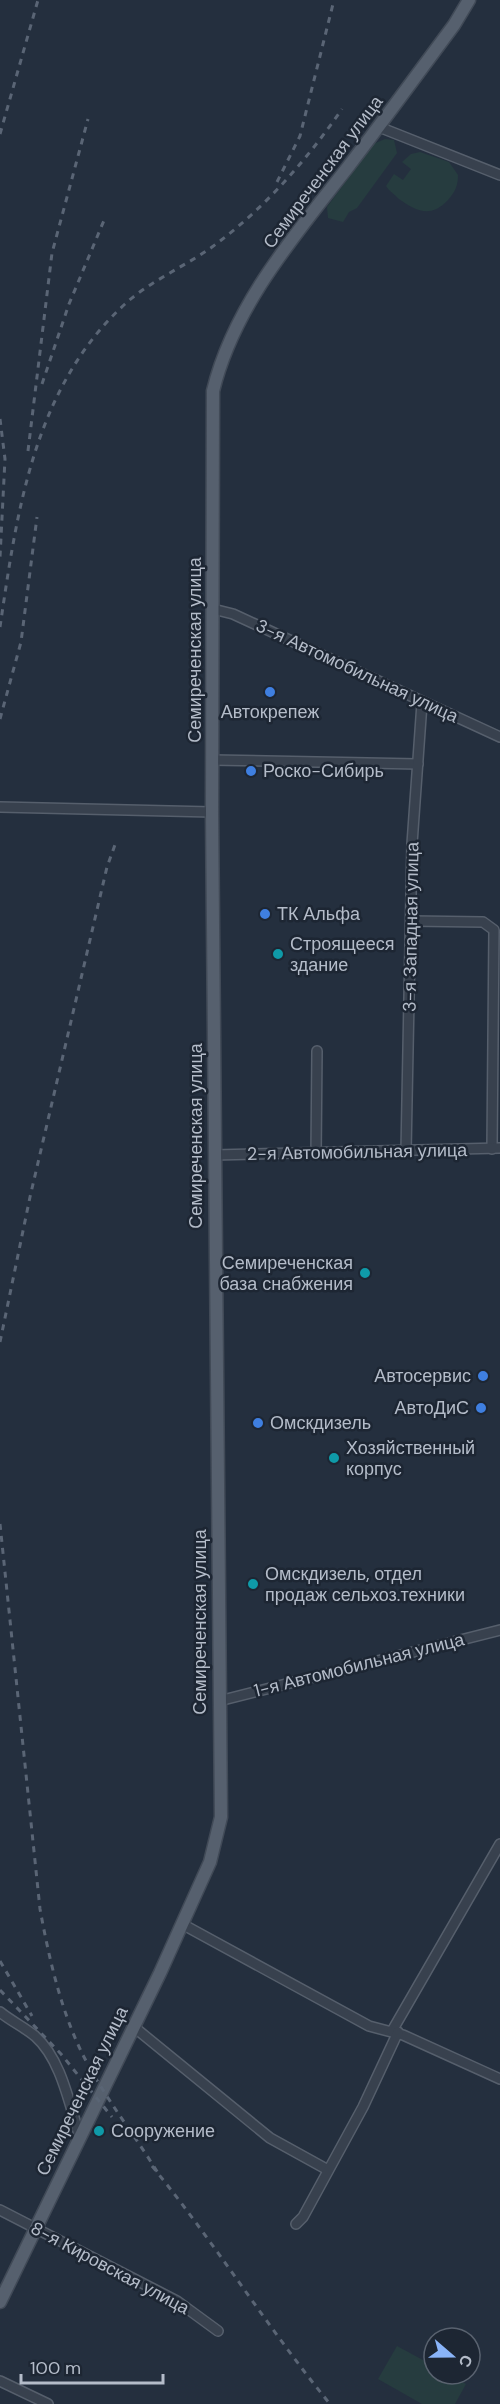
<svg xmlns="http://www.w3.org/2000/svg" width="500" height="2404" font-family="'DM Sans',sans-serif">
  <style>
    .green { fill: #263c3f }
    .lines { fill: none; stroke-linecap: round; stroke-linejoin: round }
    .minor-casing { stroke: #565f6c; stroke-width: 12 }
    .major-casing { stroke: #414a57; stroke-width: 15 }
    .minor { stroke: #38414e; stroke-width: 9 }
    .major { stroke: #56606e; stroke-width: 12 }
    .rail { stroke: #5a6575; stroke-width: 3; stroke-dasharray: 6 6; stroke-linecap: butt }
    .shop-dot { fill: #3f7fe0; stroke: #1d2633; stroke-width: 2 }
    .culture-dot { fill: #0f9aa8; stroke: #1d2633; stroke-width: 2 }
    .labels { text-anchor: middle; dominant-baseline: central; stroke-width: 5; stroke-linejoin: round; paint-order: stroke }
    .street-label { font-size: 18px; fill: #b4bcc9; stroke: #1d2633 }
    .poi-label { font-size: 18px; fill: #b4bcc9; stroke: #1d2633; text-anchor: start }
  </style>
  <rect width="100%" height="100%" fill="#242f3e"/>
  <!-- green -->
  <g class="green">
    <polygon points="385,139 394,140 397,153 357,208 349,212 343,222 328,218 327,207 373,144"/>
    <path d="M420 152 449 162 458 175C458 186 455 192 448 200 431 218 417 212 399 199 394 194 389 191 386 186L394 174 403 180 411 169 402 162 411 154Z"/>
    <polygon points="397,2346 434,2366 434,2374 447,2374 466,2384 455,2404 422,2404 378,2379"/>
  </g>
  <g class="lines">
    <!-- minor casing -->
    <g class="minor-casing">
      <g id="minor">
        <polyline points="379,127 500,175"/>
        <polyline points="213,609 233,614 500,737"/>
        <polyline points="212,760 418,764"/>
        <polyline points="0,807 212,812"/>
        <polyline points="412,921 483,922 494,930 492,1149"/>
        <polyline points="406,1152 412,844 422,703"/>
        <polyline points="214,1155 500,1148"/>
        <polyline points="316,1155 317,1051"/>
        <polyline points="219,1701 500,1630"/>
        <polyline points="182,1924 369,2026 403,2035 500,2079"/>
        <path d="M0 2012C11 2021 24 2027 35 2036 61 2059 69 2103 79 2134"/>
        <polyline points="134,2027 270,2138 328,2170"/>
        <polyline points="392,2031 500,1844"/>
        <polyline points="0,2210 177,2301 218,2331"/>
        <polyline points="296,2224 303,2217 363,2107 398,2032"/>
        <polyline points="0,2381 48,2404"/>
      </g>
    </g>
    <!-- major casing -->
    <g class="major-casing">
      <path id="major" d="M0 2302 160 1973 210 1862 221 1817 212 812 213 391C234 305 295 235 348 167 384 120 419 72 454 25L469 0"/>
    </g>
    <!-- minor -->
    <use href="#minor" class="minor"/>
    <!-- major -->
    <use href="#major" class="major"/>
    <!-- rail -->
    <g class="rail">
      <polyline points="0,134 38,0"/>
      <polyline points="277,182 300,136 334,0"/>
      <polyline points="42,384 69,304 105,218"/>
      <polyline points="0,419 5,459 0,557"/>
      <polyline points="28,451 52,253 88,119"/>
      <path d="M0 627C17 511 34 387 125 304 150 281 184 267 212 247 264 209 306 161 342 109"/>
      <polyline points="0,719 21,642 37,517"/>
      <polyline points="0,1342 30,1197 107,867 116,842"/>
      <path d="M0 1524 40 1909C49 1958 61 2012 84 2057 105 2098 134 2134 158 2173"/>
      <polyline points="0,1961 32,2016"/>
      <polyline points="0,1990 61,2054 112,2117"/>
      <path d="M152 2166C215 2243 267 2327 330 2404"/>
    </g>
  </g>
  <!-- markers -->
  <g class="shop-dot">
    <circle cx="270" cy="692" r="6"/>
    <circle cx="251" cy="771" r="6"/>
    <circle cx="265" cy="914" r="6"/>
    <circle cx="483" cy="1376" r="6"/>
    <circle cx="481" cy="1408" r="6"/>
    <circle cx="258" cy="1423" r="6"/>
  </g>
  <g class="culture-dot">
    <circle cx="278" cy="954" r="6"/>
    <circle cx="365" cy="1273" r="6"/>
    <circle cx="334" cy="1458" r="6"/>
    <circle cx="253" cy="1584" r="6"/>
    <circle cx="99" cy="2131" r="6"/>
  </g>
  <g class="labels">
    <!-- street labels -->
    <g class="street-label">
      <text transform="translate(323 172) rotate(-53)">Семиреченская улица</text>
      <text transform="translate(195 650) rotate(-90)">Семиреченская улица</text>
      <text transform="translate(357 671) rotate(25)">3-я Автомобильная улица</text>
      <text transform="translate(411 927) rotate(-89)">3-я Западная улица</text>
      <text transform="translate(196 1136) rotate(-90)">Семиреченская улица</text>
      <text transform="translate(357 1152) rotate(-1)">2-я Автомобильная улица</text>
      <text transform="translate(200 1622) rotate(-90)">Семиреченская улица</text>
      <text transform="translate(359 1665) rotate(-14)">1-я Автомобильная улица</text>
      <text transform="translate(82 2091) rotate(-64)">Семиреченская улица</text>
      <text transform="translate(110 2268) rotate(28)">8-я Кировская улица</text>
    </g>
    <!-- poi labels -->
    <g class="poi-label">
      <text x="270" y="712" text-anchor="middle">Автокрепеж</text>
      <text x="263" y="771">Роско-Сибирь</text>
      <text x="277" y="914">ТК Альфа</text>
      <text x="290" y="944">Строящееся<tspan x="290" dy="21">здание</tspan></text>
      <text x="353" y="1263" text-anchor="end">Семиреченская<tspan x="353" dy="21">база снабжения</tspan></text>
      <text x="471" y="1376" text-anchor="end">Автосервис</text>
      <text x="469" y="1408" text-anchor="end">АвтоДиС</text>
      <text x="270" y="1423">Омскдизель</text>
      <text x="346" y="1448">Хозяйственный<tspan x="346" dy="21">корпус</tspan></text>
      <text x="265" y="1574">Омскдизель, отдел<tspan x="265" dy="21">продаж сельхоз.техники</tspan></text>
      <text x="111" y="2131">Сооружение</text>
    </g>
  </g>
  <!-- north arrow -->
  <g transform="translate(452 2356) rotate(110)"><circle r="28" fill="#1d2633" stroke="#59626f" stroke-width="1.5"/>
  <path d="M0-4.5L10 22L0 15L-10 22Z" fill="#8ab4f8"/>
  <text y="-9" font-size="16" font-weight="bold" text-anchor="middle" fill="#b4bcc9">С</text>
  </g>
  <!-- scale -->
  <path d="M21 2374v9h142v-9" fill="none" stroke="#b4bcc9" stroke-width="3"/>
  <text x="30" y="2374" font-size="18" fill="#b4bcc9" stroke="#1d2633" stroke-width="4.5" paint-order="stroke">100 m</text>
</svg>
